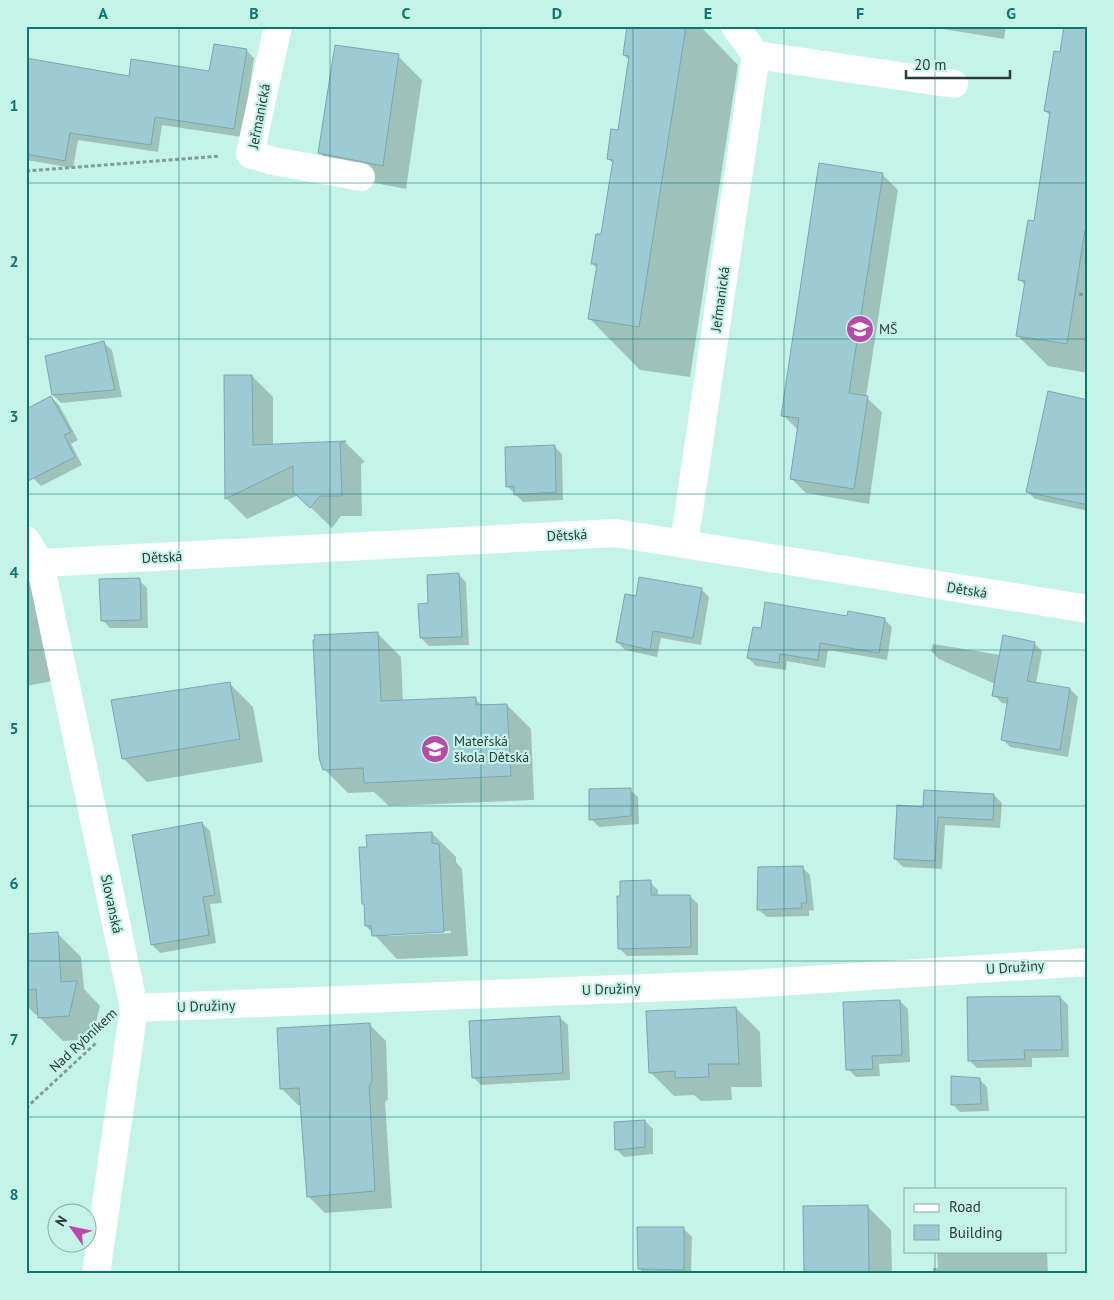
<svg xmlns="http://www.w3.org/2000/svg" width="1114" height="1300" font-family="'PT Sans',sans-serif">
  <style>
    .shadow { fill: #0003; fill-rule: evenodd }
    .building { fill: #9ecbd3; stroke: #7aa6ae }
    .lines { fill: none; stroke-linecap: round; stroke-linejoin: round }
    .path { stroke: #7e9e97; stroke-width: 3; stroke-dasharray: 4 2.5; stroke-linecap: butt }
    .street { stroke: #fff; stroke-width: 28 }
    .grid { fill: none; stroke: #0f766e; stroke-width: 1; stroke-opacity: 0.55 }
    .labels { text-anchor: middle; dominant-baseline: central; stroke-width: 4.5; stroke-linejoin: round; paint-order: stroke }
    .street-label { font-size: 14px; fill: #2a3c38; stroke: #c6f3e8 }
    .poi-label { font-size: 14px; fill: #2a3c38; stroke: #c6f3e8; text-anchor: start }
    .neatline { fill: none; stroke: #0f766e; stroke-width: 2 }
    .grid-label { font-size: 16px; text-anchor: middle; font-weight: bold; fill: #0f766e }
  </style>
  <rect width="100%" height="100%" fill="#c6f3e8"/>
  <!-- shadow -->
  <g class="shadow">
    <polygon points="635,26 700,26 738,65 690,377 640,370 590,319 597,269 592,263 602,236 614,164 608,159 619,132 629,60 624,55"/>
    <polygon points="925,26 1006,26 1004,39"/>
    <polygon points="1088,26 1088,373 1048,366 1018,336 1025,285 1020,280 1035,222 1051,116 1045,111 1061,53"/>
    <polygon points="246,50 254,58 242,137 162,125 158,152 78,140 73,168 26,160 26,59 130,77 210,73"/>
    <polygon points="398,56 422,80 406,189 344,177 320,153"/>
    <polygon points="883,175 898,190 866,397 882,412 869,504 806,493 791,478 798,430 783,415"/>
    <polygon points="104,343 112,350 122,397 61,403 53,395"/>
    <polygon points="252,376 273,397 273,445 345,442 365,462 361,464 362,516 341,516 332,528 298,495 247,519 226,498"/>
    <polygon points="51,397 59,405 78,440 71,444 82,465 41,486 33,478"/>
    <polygon points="1088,401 1088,511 1035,499 1027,491"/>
    <polygon points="554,446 562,454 563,500 523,502 507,486"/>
    <polygon points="26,568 58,680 26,686"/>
    <polygon points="458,574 466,582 469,645 429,646 421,638 429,604"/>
    <polygon points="139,580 147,588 148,628 110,628 102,620"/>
    <polygon points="701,589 709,597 701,645 661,638 657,657 625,650 617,642 637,597"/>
    <polygon points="848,618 884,619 892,627 887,660 828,650 825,668 787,661 786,670 756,666 748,658 762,630"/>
    <polygon points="377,633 401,657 403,702 475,699 483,706 507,705 531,729 534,800 389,806 374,792 348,793 324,769"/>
    <polygon points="1034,643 1042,651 1036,683 1070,689 1078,697 1068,757 1010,747 1002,739 1008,704 1002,703 994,695 995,684 939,659 931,651 933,644 1001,655"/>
    <polygon points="229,683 253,707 263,762 147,782 123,758"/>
    <polygon points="630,790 638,797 639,824 599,827 591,819"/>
    <polygon points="994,795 1002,803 1000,828 945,825 942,869 903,867 895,859 924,808"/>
    <polygon points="202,823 210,831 222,903 210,904 216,943 160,953 152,945 134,836"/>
    <path d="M432 833 456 857V862L462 869 468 956 397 959 366 926 365 906 363 903 368 848ZM451 931V933L388 936V934Z"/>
    <polygon points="802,867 810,875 814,910 809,911 809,916 767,917 759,910"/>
    <polygon points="650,882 658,890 658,897 690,896 698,904 698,955 627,956 619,948"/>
    <polygon points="57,933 81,957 84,989 100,1006 92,1039 63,1041 39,1017 39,1014 36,1015 26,1005 26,935"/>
    <polygon points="1060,997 1068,1005 1069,1057 1032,1058 1032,1067 977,1068 969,1060"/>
    <polygon points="900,1001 908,1009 910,1062 879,1064 880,1076 856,1077 848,1069"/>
    <polygon points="736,1008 760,1032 762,1087 731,1087 732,1100 701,1101 694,1095 674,1096 650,1072"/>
    <polygon points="560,1018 568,1025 570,1080 481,1085 474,1078"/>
    <polygon points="370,1025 386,1041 388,1099 385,1102 392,1208 325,1213 308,1196 301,1105 298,1105 281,1088"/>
    <polygon points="979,1079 987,1087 989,1111 960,1112 952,1104"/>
    <polygon points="645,1121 653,1129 653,1154 624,1157 616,1149"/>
    <polygon points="867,1206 891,1230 892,1274 805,1274"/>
    <polygon points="684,1229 692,1237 691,1274 644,1274 639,1268"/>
    <polygon points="937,1251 1047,1251 1048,1274 933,1274 933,1268 938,1268"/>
  </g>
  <!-- building -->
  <g class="building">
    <polygon points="627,26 686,26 639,327 588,319 597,264 591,264 596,234 601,234 613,160 607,159 611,129 618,130 629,56 623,55"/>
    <polygon points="1064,26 1088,26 1088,230 1085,230 1067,344 1016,336 1025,281 1018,280 1028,220 1034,221 1050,112 1044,111 1054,51 1060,52"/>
    <polygon points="214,44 247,49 234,129 155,117 151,145 70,133 65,161 26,154 26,58 129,76 131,59 209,71"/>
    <polygon points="335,45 399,54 383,166 318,153"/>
    <polygon points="819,163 883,173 849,393 868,396 854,489 790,479 799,418 781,416"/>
    <polygon points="104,341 115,390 52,395 45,356"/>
    <polygon points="224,375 252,375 253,445 346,441 340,443 342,496 320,496 310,508 293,492 293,466 225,499"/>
    <polygon points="1048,391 1088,400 1088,505 1026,492"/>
    <polygon points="51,396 71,432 64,435 75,457 26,482 26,409"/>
    <polygon points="555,445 556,492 514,495 514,486 506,487 505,447"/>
    <polygon points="459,573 462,637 420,638 418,604 428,603 427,575"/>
    <polygon points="639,577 702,588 693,638 653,631 650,650 616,642 625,594 636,596"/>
    <polygon points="140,578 141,620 101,621 99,579"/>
    <polygon points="765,602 847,616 848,611 885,618 879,653 820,643 818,660 780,654 779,663 747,658 753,627 761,628"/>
    <polygon points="378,632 381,701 476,697 476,705 507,704 511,776 364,783 363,768 323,770 319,758 313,640 315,640 314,635"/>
    <polygon points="1003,635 1035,642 1027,681 1070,688 1060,750 1001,740 1008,698 992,696"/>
    <polygon points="230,682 240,739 122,759 111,700"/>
    <polygon points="631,788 631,816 589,820 589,789"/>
    <polygon points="924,790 994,794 993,820 938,817 935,861 894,859 897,805 923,807"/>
    <polygon points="202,822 215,895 203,897 209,935 151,945 132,835"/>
    <polygon points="432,832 432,843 439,844 444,932 372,936 371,926 365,926 364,904 362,904 359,847 367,847 366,835"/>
    <polygon points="803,866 807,903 801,903 802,908 757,910 758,867"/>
    <polygon points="651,880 651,895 690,895 691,947 618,949 617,896 620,896 620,881"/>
    <polygon points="58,932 61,982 77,981 69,1016 38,1018 36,989 26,990 26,934"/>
    <polygon points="1060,996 1062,1050 1024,1050 1025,1059 968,1061 967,997"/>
    <polygon points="900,1000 902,1055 872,1056 873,1069 846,1070 843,1002"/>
    <polygon points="736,1007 739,1064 708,1064 709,1077 675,1078 675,1071 649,1073 646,1011"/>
    <polygon points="560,1016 563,1073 472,1078 469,1021"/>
    <polygon points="370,1023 372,1082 369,1085 375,1191 307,1197 299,1088 280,1089 277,1028"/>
    <polygon points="951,1076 980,1078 981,1104 951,1105"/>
    <polygon points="645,1120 645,1147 615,1150 614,1122"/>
    <polygon points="868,1205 869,1274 804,1274 803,1206"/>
    <polygon points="637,1227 684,1227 684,1270 638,1269"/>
  </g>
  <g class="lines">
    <!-- path -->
    <g class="path">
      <polyline points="26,171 220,156"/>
      <polyline points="1079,294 1088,296"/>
      <polyline points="26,1108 97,1042"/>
    </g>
    <!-- street -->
    <g class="street">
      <polyline points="278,26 250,154 273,161 361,177"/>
      <polyline points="756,55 954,84"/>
      <polyline points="26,540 40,563 134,1008 96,1274"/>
      <polyline points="684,544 756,55 735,26"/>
      <polyline points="40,563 615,533 1088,609"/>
      <polyline points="134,1008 748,984 1088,962"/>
    </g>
  </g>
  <!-- grid -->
  <path class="grid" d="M179 26V1274M330 26V1274M481 26V1274M633 26V1274M784 26V1274M935 26V1189M26 183H1088M26 339H1088M26 494H1088M26 650H1088M26 806H1088M26 961H1088M26 1117H1088M935 1251V1274"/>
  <!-- icons -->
  <defs>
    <g id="school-disc" transform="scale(1.4375)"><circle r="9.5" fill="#b84aa8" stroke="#c6f3e8"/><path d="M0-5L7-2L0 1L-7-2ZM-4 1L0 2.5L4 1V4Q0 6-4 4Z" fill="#fff"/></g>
  </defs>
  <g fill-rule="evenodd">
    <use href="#school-disc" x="860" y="329"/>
    <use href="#school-disc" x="435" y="749"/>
  </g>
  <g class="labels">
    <!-- street labels -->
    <g class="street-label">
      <text transform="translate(259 116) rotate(-79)">Jeřmanická</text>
      <text transform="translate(720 299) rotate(-82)">Jeřmanická</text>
      <text transform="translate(567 535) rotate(-3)">Dětská</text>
      <text transform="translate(162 557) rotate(-3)">Dětská</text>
      <text transform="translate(967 590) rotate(9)">Dětská</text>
      <text transform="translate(112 904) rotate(78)">Slovanská</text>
      <text transform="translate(1015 967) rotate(-4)">U Družiny</text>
      <text transform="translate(611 989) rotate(-2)">U Družiny</text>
      <text transform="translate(206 1006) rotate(-2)">U Družiny</text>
      <text transform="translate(83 1040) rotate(-43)">Nad Rybníkem</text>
    </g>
    <!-- poi labels -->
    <g class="poi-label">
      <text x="879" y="329">MŠ</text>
      <text x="454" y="741">Mateřská<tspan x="454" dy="16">škola Dětská</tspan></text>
    </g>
  </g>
  <!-- border -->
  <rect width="1114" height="1300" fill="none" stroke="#c6f3e8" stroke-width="55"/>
  <!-- legend -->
  <rect x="904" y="1188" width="162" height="65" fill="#c6f3e8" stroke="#88aaa2"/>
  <rect x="914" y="1204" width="25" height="8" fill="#ffffff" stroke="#88aaa2"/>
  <text x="949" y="1212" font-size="15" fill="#2a3c38">Road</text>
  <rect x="914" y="1225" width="25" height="15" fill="#9ecbd3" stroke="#88aaa2"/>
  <text x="949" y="1238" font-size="15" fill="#2a3c38">Building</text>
  <!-- north arrow -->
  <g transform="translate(72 1228) rotate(303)"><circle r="24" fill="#c6f3e8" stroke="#88aaa2"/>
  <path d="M0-4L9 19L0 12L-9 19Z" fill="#b84aa8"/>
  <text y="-8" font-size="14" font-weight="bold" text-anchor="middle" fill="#2a3c38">N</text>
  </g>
  <!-- scale -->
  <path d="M906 70v8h104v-8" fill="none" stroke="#2a3c38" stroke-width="2.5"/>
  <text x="914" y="70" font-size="15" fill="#2a3c38" stroke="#c6f3e8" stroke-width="4" paint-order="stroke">20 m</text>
  <rect x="28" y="28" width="1058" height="1244" class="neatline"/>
  <g class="grid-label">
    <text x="103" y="19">A</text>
    <text x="254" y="19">B</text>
    <text x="406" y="19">C</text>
    <text x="557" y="19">D</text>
    <text x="708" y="19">E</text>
    <text x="860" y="19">F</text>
    <text x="1011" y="19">G</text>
    <text x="14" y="111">1</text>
    <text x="14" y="267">2</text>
    <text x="14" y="422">3</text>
    <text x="14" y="578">4</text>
    <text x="14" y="734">5</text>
    <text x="14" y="889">6</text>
    <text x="14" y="1045">7</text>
    <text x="14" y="1200">8</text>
  </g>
</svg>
